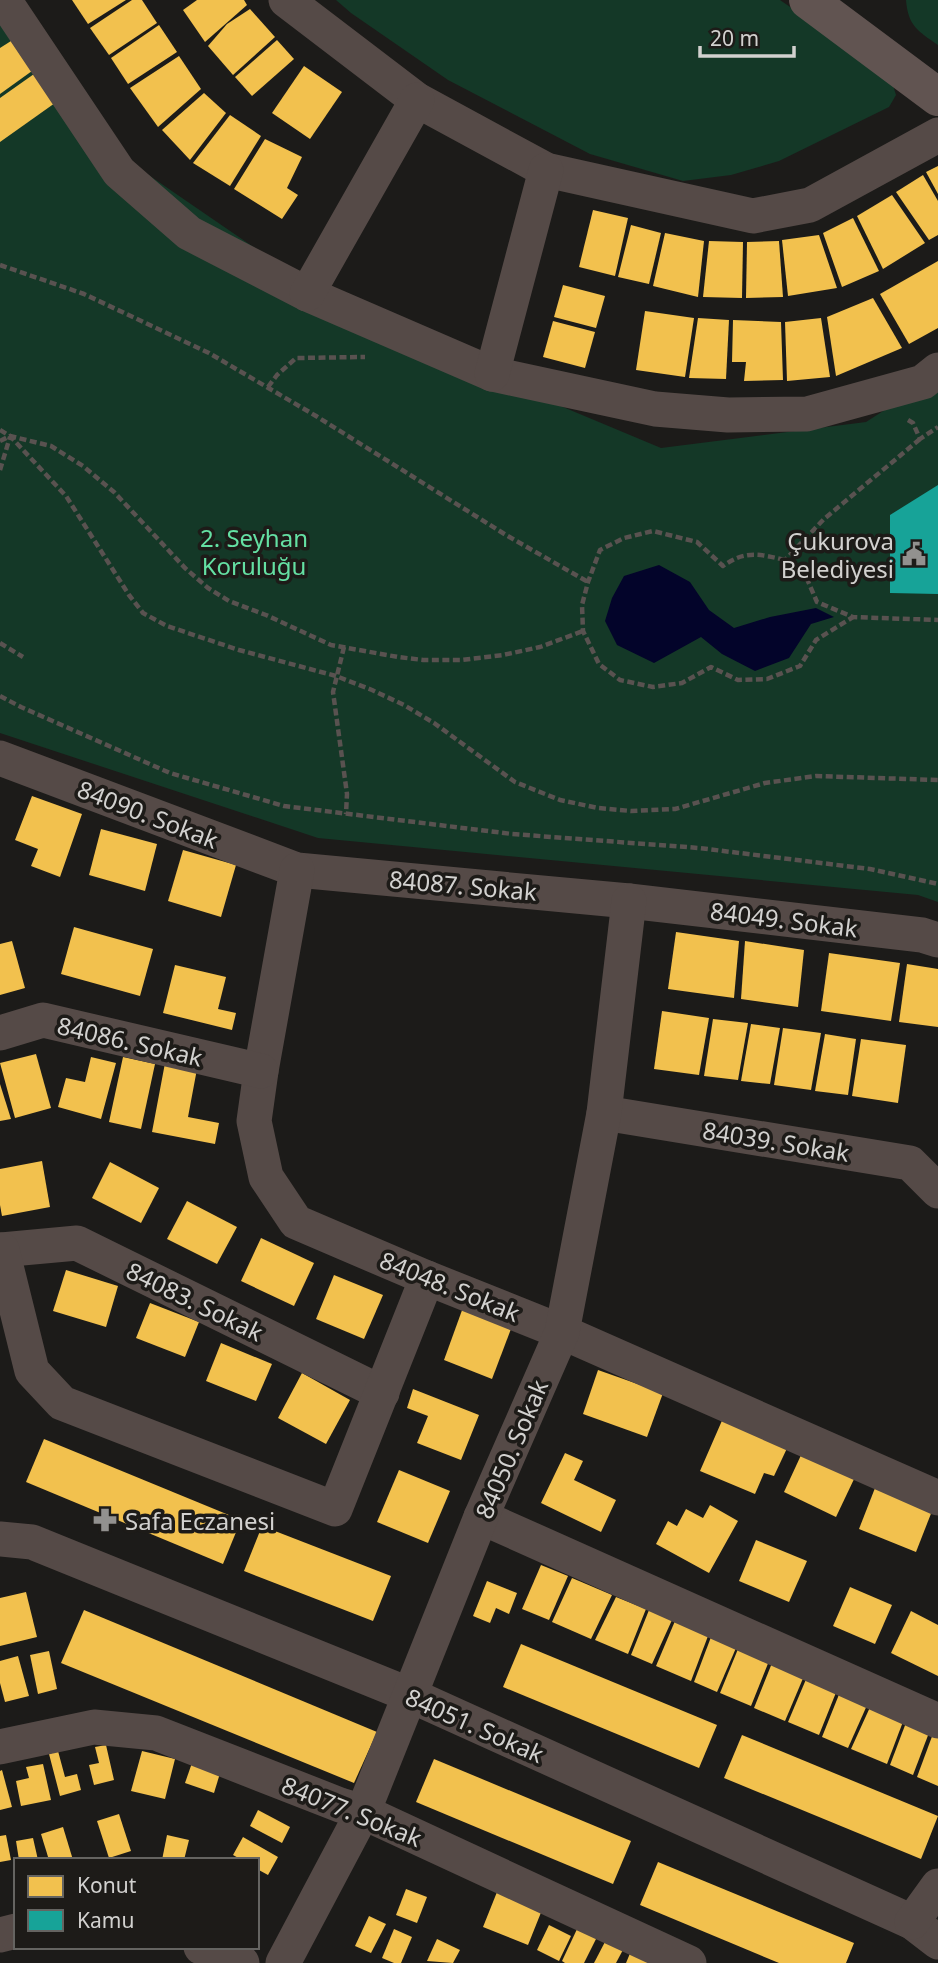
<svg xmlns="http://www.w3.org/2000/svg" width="938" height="1963" font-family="'Noto Sans',sans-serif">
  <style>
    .green { fill: #143827 }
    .water { fill: #03042a }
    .homes { fill: #f2c14e }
    .public { fill: #17a398 }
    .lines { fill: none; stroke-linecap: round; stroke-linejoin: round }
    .path { stroke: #595250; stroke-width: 4.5; stroke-dasharray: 7 3.5; stroke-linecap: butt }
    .minor { stroke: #554a47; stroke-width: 35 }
    .secondary { stroke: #615451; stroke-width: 38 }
    .labels { text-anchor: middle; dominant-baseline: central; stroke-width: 7; stroke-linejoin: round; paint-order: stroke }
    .park-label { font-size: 24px; fill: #64e0a3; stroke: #1d1b18 }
    .poi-label { font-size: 24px; fill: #d2d1cf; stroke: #1d1b18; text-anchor: end }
    .street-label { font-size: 24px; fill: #d2d1cf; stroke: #1d1b18 }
  </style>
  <rect width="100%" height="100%" fill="#1c1b19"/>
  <!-- green -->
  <g class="green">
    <polygon points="0,0 134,165 367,325 661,448 866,422 938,376 938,902 918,895 318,838 0,733"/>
    <polygon points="336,0 780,0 890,76 896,95 889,107 779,161 731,175 683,181 590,154 448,80 351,13"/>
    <path d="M906 0H938V45C918 31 908 26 906 0Z"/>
  </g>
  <!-- water -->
  <polygon class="water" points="659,565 690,582 709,610 734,628 770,617 816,608 834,617 811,624 789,658 755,671 722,654 701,637 654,663 617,645 605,621 612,598 624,576"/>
  <!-- homes -->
  <g class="homes">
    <polygon points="72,0 126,0 88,24"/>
    <polygon points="132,0 142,0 157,23 109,55 90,28"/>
    <polygon points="197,0 244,0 247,5 205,42 183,10"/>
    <polygon points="250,9 275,37 233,75 208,46 227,24"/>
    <polygon points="159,25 177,52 128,84 111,58"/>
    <polygon points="277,40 294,59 252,96 235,77"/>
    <polygon points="11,41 32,71 0,94 0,48"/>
    <polygon points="179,56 201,89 158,127 130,88"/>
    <polygon points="304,66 342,92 310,139 272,113"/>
    <polygon points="34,74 55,103 0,142 0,98"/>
    <polygon points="204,93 226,113 190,160 162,130"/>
    <polygon points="230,115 261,136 230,186 193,163"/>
    <polygon points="265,139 302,157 287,188 298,195 282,219 234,189"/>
    <polygon points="938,166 938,194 926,172"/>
    <polygon points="923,175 938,201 938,235 929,240 896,192"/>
    <polygon points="892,195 925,243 883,269 857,216"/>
    <polygon points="593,210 628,218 615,276 579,267"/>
    <polygon points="853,218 879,271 842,287 823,233"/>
    <polygon points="631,225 661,233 649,284 618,277"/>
    <polygon points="665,233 704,241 698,297 653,286"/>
    <polygon points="819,235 837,288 788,296 782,240"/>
    <polygon points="709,241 743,242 742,298 703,297"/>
    <polygon points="779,241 783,297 746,298 747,242"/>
    <polygon points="938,261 938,328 909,344 880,294"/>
    <polygon points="563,285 605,296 596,328 554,317"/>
    <polygon points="873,298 902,348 836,376 827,317"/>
    <polygon points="645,311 694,318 685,377 636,370"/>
    <polygon points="698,318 729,320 726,379 689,378"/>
    <polygon points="821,318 830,377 787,381 785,322"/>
    <polygon points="733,320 781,322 783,380 744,381 746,362 732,362"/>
    <polygon points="553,321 595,332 585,368 543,357"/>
    <polygon points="32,796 82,814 60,877 31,866 38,849 15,840"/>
    <polygon points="101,829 157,844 145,891 89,875"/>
    <polygon points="183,850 236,865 221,917 168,901"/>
    <polygon points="74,927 153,949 140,996 61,974"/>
    <polygon points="676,932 739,941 734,998 668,989"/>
    <polygon points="12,941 25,988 0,995 0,944"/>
    <polygon points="745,941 804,950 798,1007 741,999"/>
    <polygon points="829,953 900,963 891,1021 821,1011"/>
    <polygon points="907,964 938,969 938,1027 899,1022"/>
    <polygon points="175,965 226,977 218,1009 236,1013 232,1030 163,1013"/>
    <polygon points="662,1011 709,1018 699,1075 654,1069"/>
    <polygon points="713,1019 748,1023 738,1080 704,1076"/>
    <polygon points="751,1024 780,1028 770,1084 741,1081"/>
    <polygon points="783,1028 821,1033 811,1090 774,1085"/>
    <polygon points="825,1034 856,1039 848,1095 815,1091"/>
    <polygon points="861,1039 906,1045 898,1103 852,1096"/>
    <polygon points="36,1054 51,1108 15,1118 0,1063"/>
    <polygon points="91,1057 116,1063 101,1119 58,1107 66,1078 85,1082"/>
    <polygon points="123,1057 155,1064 141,1129 109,1122"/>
    <polygon points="165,1063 197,1069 188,1117 219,1123 215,1144 152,1132"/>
    <polygon points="0,1084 11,1119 0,1121"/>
    <polygon points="42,1161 50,1207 2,1216 0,1205 0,1169"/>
    <polygon points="110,1162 159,1188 141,1223 92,1198"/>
    <polygon points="187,1201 237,1227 217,1264 167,1239"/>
    <polygon points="261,1238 314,1263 294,1306 241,1281"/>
    <polygon points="66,1270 118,1286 106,1327 53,1311"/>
    <polygon points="334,1275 383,1295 364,1339 316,1319"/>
    <polygon points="465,1302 514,1321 492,1379 444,1360"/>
    <polygon points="150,1303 199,1322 185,1357 136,1338"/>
    <polygon points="221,1343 272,1364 256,1401 206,1381"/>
    <polygon points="598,1370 663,1393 647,1437 583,1414"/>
    <polygon points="302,1373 350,1400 326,1444 278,1418"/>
    <polygon points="413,1389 479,1415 461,1460 417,1443 428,1416 407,1408"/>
    <polygon points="724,1416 789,1444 774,1476 764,1473 755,1494 700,1471"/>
    <polygon points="44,1439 241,1520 223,1564 26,1482"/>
    <polygon points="565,1453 583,1461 574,1480 616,1500 601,1532 541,1503"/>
    <polygon points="802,1453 855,1477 836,1517 784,1492"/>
    <polygon points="399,1470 450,1491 428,1543 377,1522"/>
    <polygon points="875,1488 932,1511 916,1552 859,1529"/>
    <polygon points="710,1505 738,1521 709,1573 656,1544 668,1521 677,1526 686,1509 703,1518"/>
    <polygon points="262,1526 391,1576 373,1621 244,1571"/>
    <polygon points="756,1540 807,1561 789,1602 739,1581"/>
    <polygon points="541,1565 568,1576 549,1620 522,1609"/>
    <polygon points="572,1578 612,1595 591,1639 552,1622"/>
    <polygon points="487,1581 517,1593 509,1614 496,1608 490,1623 473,1616"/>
    <polygon points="850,1587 892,1605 875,1644 833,1626"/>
    <polygon points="26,1592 37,1637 0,1646 0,1598"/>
    <polygon points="616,1597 646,1609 628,1654 595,1640"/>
    <polygon points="84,1610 377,1732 354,1783 61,1663"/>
    <polygon points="649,1610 672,1620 652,1664 631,1655"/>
    <polygon points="911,1611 938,1625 938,1676 891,1653"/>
    <polygon points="675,1621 708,1636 691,1681 656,1666"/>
    <polygon points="711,1637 736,1648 717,1692 694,1682"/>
    <polygon points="521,1644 717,1725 699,1768 503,1687"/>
    <polygon points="738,1649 769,1661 751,1706 720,1693"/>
    <polygon points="49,1651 57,1689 38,1694 30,1655"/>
    <polygon points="18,1656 29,1696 5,1702 0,1683 0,1661"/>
    <polygon points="772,1663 804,1676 785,1721 754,1708"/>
    <polygon points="807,1677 837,1690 819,1735 788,1722"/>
    <polygon points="840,1692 868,1703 848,1748 822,1737"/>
    <polygon points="871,1705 904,1719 887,1764 851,1749"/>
    <polygon points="907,1720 930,1730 913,1775 890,1765"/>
    <polygon points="934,1731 938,1733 938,1786 917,1777"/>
    <polygon points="742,1735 938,1816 921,1859 724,1778"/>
    <polygon points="106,1745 114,1780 94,1785 89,1765 99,1763 95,1747"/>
    <polygon points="58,1751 65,1777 77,1774 81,1790 60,1796 49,1754"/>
    <polygon points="142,1751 175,1759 165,1799 131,1791"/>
    <polygon points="434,1759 631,1841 613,1884 416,1802"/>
    <polygon points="193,1760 221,1770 214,1793 185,1783"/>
    <polygon points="43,1764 51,1800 21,1806 16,1781 29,1778 26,1767"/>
    <polygon points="2,1770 12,1807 0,1810 0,1771"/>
    <polygon points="258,1810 290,1827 282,1843 250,1826"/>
    <polygon points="119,1814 131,1851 109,1858 97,1821"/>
    <polygon points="63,1827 73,1860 49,1860 41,1834"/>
    <polygon points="6,1835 11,1860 0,1862 0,1836"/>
    <polygon points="167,1835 189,1840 184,1860 162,1860"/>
    <polygon points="243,1837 278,1857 268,1875 257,1869 257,1860 242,1860 233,1855"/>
    <polygon points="33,1838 38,1860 19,1860 16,1841"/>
    <polygon points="658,1862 854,1943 846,1963 779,1963 640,1905"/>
    <polygon points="406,1889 427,1897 417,1923 396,1915"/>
    <polygon points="497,1892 542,1910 528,1945 483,1927"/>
    <polygon points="369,1916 386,1924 371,1953 355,1946"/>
    <polygon points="549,1925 571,1936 559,1961 537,1950"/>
    <polygon points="578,1927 597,1937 584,1963 565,1963 562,1961"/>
    <polygon points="394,1929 412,1937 401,1963 394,1963 382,1958"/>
    <polygon points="607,1938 625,1946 616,1963 594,1963"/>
    <polygon points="437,1939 460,1950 453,1963 427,1961"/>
    <polygon points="631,1951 650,1963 626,1963"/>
  </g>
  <!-- public -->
  <polygon class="public" points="938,485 938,594 890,593 890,515"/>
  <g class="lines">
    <!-- path -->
    <g class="path">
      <polyline points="0,265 84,294 209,353 316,416 506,535 588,582"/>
      <polyline points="268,387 277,375 296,358 365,357"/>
      <polyline points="908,420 913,423 920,439 938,427"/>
      <polyline points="0,430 10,436 66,496 129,595 143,613 167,626 239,650 336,676 372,690 404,705 434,723 515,782 560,800 598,808 631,811 675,809 765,783 816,776 938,780"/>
      <polyline points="920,439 824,519 785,560 804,572 817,602 853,617 938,620"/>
      <polyline points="0,441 10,436 51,446 83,466 114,492 185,568 208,588 229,601 266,615 331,645 398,657 423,660 462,660 503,655 540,647 583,631"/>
      <polyline points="0,470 10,437"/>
      <path d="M785 560C760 554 745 550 723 566L697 542 653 531 624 538 600 550 588 582 582 605 583 631 599 664 620 680 653 687 682 683 711 667 738 680 767 679 800 666 816 640 853 617"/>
      <polyline points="0,643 23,657"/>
      <polyline points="344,647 333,692 347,794 346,814"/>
      <polyline points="0,696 21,707 170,773 284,806 512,834 699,848 870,869 938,884"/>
    </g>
    <!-- minor -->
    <g class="minor">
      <polyline points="4,0 119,172 189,233 307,294 492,374 655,409 728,415 807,414 923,382 938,370"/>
      <polyline points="286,0 417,100 546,170 753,216 810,205 938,135"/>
      <polyline points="307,294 417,100"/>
      <polyline points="492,374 546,170"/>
      <polyline points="0,758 297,870 629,901 922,935 938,940"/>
      <polyline points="297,870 261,1071 254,1121 266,1177 296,1222 427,1278 562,1332 938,1498"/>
      <polyline points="0,1033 43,1020 261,1071"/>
      <polyline points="604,1113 910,1163 938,1191"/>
      <polyline points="0,1250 77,1243 382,1393"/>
      <polyline points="2,1250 32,1371 62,1403 335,1509 427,1278"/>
      <polyline points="481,1517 938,1721"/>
      <polyline points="0,1539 32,1542 410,1695 912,1922 938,1942"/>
      <polyline points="0,1747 94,1727 156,1733 340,1805 363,1812 689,1963"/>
      <polyline points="912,1922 938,1886"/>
      <polyline points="0,1935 16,1931"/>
      <polyline points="201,1947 242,1963"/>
      <polyline points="283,1963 363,1812 481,1517 562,1332 604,1113 629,901"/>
    </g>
    <!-- secondary -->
    <polyline class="secondary" points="808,0 938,97"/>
  </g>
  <!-- icons -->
  <defs>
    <g id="civic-bare" transform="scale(1.89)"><path d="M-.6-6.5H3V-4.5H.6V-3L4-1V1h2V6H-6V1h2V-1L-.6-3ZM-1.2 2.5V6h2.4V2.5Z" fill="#92918f" stroke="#1d1b18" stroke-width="2.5" paint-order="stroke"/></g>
    <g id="pharmacy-bare" transform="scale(1.89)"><path d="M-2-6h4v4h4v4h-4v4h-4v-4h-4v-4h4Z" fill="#92918f" stroke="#1d1b18" stroke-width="2.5" paint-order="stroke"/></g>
  </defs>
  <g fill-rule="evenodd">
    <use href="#civic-bare" x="914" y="554"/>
    <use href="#pharmacy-bare" x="105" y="1520"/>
  </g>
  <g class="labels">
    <!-- park labels -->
    <g class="park-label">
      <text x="254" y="537">2. Seyhan<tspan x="254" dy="28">Koruluğu</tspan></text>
    </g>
    <!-- poi labels -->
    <g class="poi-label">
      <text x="894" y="540">Çukurova<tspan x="894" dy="28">Belediyesi</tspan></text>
      <text x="125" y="1520" text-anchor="start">Safa Eczanesi</text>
    </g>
    <!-- street labels -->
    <g class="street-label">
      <text transform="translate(148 814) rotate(21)">84090. Sokak</text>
      <text transform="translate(463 885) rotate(5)">84087. Sokak</text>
      <text transform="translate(784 919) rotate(7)">84049. Sokak</text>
      <text transform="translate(130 1041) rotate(13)">84086. Sokak</text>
      <text transform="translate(776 1141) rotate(9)">84039. Sokak</text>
      <text transform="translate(450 1286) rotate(22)">84048. Sokak</text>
      <text transform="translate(195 1301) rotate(26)">84083. Sokak</text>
      <text transform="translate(511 1449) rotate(-67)">84050. Sokak</text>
      <text transform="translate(475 1725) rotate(24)">84051. Sokak</text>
      <text transform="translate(352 1811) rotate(22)">84077. Sokak</text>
    </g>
  </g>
  <!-- legend -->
  <rect x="14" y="1858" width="245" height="91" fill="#1d1b18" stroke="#656461" stroke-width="2"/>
  <rect x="28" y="1876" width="35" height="21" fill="#f2c14e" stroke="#656461" stroke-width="2"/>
  <text x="77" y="1893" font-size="21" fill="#d2d1cf">Konut</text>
  <rect x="28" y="1910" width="35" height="21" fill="#17a398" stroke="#656461" stroke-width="2"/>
  <text x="77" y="1928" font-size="21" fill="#d2d1cf">Kamu</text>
  <!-- scale -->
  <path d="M700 46v10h94v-10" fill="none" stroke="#d2d1cf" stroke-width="3.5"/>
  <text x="710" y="46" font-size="21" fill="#d2d1cf" stroke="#1d1b18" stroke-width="5" paint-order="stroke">20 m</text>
</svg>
